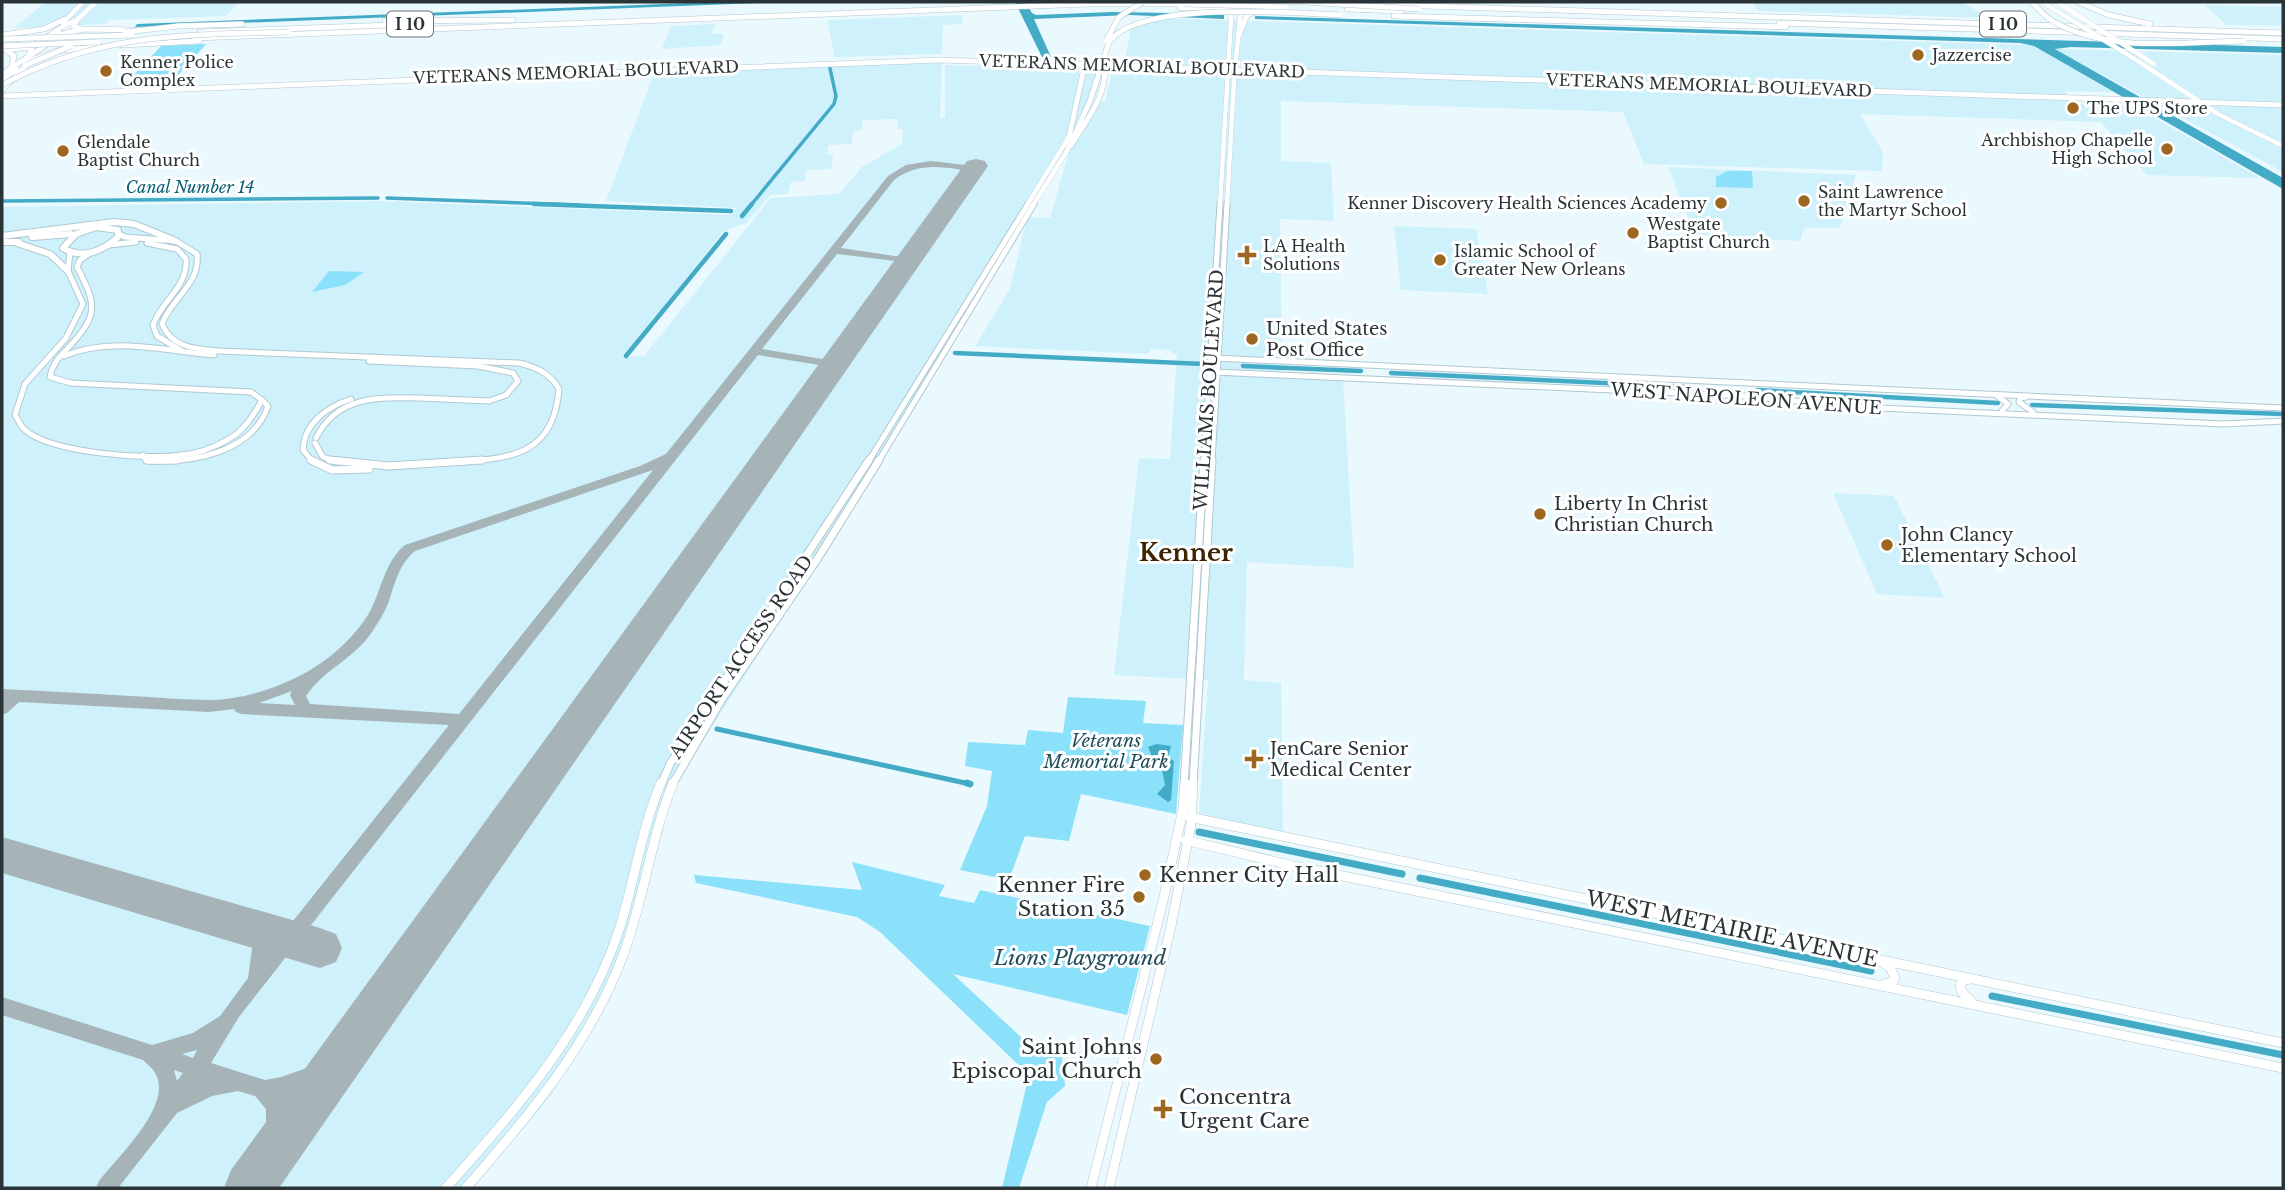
<svg xmlns="http://www.w3.org/2000/svg" width="2285" height="1190" font-family="'Libre Baskerville',serif">
  <style>
    .built { fill: #cef1fc; fill-rule: evenodd }
    .green { fill: #8ce1fa }
    .water { fill: #43abc6 }
    .lines { fill: none; stroke-linecap: round; stroke-linejoin: round }
    .canal-far3 { stroke: #43abc6; stroke-width: 3.5 }
    .canal-far2 { stroke: #43abc6; stroke-width: 4.5 }
    .canal-far1 { stroke: #43abc6; stroke-width: 5 }
    .canal { stroke: #43abc6; stroke-width: 7 }
    .taxiway { fill: #a6b4b8; fill-rule: evenodd }
    .runway { fill: #a6b4b8; fill-rule: evenodd }
    .secondary-far3-casing { stroke: #b0c9d1; stroke-width: 5 }
    .secondary-far2-casing { stroke: #b0c9d1; stroke-width: 7 }
    .secondary-far1-casing { stroke: #b0c9d1; stroke-width: 9 }
    .secondary-casing { stroke: #b0c9d1; stroke-width: 10 }
    .primary-far1-casing { stroke: #b0c9d1; stroke-width: 6 }
    .primary-casing { stroke: #b0c9d1; stroke-width: 8 }
    .highway-casing { stroke: #b0c9d1; stroke-width: 6 }
    .secondary-far3 { stroke: #fff; stroke-width: 4.5 }
    .secondary-far2 { stroke: #fff; stroke-width: 5 }
    .secondary-far1 { stroke: #fff; stroke-width: 7 }
    .secondary { stroke: #fff; stroke-width: 9 }
    .primary-far1 { stroke: #fff; stroke-width: 5 }
    .primary { stroke: #fff; stroke-width: 6 }
    .highway { stroke: #fff; stroke-width: 5 }
    .secondary-bridge-casing { stroke: #b0c9d1; stroke-width: 5; stroke-linecap: butt }
    .highway-bridge-casing { stroke: #b0c9d1; stroke-width: 6; stroke-linecap: butt }
    .secondary-bridge { stroke: #fff; stroke-width: 4.5 }
    .highway-bridge { stroke: #fff; stroke-width: 5 }
    .poi-dot { fill: #9d6721; stroke: #fff; stroke-width: 2.5 }
    .labels { text-anchor: middle; dominant-baseline: central; stroke-width: 6; stroke-linejoin: round; paint-order: stroke }
    .shield { fill: #fff; stroke: #6a7173; stroke-width: 2 }
    .shield-label { font-size: 16px; font-weight: bold; fill: #2a3437 }
    .far-poi-label { font-size: 16px; fill: #2a3437; stroke: #fff; text-anchor: start }
    .far-street-label { font-size: 16px; fill: #2a3437; stroke: #fff }
    .far-water-label { font-size: 16px; font-style: italic; fill: #096074; stroke: #fff }
    .poi-label { font-size: 18px; fill: #2a3437; stroke: #fff; text-anchor: start }
    .street-label { font-size: 18px; fill: #2a3437; stroke: #fff }
    .park-label { font-size: 18px; font-style: italic; fill: #214d5a; stroke: #fff }
    .near-poi-label { font-size: 21px; fill: #2a3437; stroke: #fff; text-anchor: start }
    .near-street-label { font-size: 21px; fill: #2a3437; stroke: #fff }
    .near-park-label { font-size: 21px; font-style: italic; fill: #214d5a; stroke: #fff }
    .district-label { font-size: 24px; font-weight: bold; fill: #3c2301; stroke: #fff }
  </style>
  <rect width="100%" height="100%" fill="#eaf9fe"/>
  <!-- built -->
  <g class="built">
    <polygon points="46,2 239,2 226,16 109,20 105,24 14,28"/>
    <polygon points="1753,2 1962,2 1990,18 1758,11"/>
    <polygon points="2204,5 2283,7 2283,26 2227,25"/>
    <polygon points="962,15 963,24 943,25 942,54 835,57 827,20"/>
    <path d="M1152 18 2032 45 2113 92 2064 91 2076 104 2134 106 2260 178 2147 175 2101 122 1860 114 1883 152 1882 171 1644 164 1623 112 1281 101V161L1331 163 1334 221 1280 219 1282 376 1343 380 1354 568 1247 562 1244 680 1281 683 1283 833 1199 813 1208 680 1114 675 1139 458 1170 459 1177 356 1169 350 1150 349 1149 354 975 346 1010 289 1027 219 873 477 681 775 669 803 636 931 617 980 587 1039 549 1098 473 1188H2V207L382 201 731 215 737 208 606 201 655 71 942 61 940 118 945 117V65L1104 69 1095 98 1082 125 1029 217 1050 218 1068 155 1099 102H1105L1112 70 1121 67 1179 68V62L1125 59 1132 25ZM898 119 897 129H903L902 144 862 167 839 194 771 198 644 356 623 357 724 231 746 223 770 195 788 194 791 182 805 181 806 170 831 169 833 155H827L828 145 852 144 853 131 862 130 863 120Z"/>
    <polygon points="715,24 711,34 724,34 721,45 662,49 671,26"/>
    <polygon points="2055,49 2283,55 2283,172"/>
    <polygon points="1668,167 1856,175 1840,228 1804,228 1800,241 1695,235"/>
    <polygon points="1394,226 1476,229 1488,294 1401,290"/>
    <polygon points="1833,493 1894,496 1945,598 1877,594"/>
  </g>
  <!-- green -->
  <g class="green">
    <polygon points="206,44 173,81 126,83 161,46"/>
    <polygon points="1727,171 1752,171 1753,188 1716,187 1716,177"/>
    <polygon points="329,271 364,272 345,285 312,292"/>
    <polygon points="1068,697 1146,701 1143,723 1183,725 1176,814 1081,794 1069,841 1025,836 1009,880 960,870 987,806 992,771 965,766 968,742 1025,745 1028,730 1063,733"/>
    <polygon points="852,862 945,885 939,896 974,903 980,890 1150,926 1127,1015 953,974 1036,1051 1062,1057 1065,1086 1047,1102 1019,1188 1002,1188 1029,1075 880,932 857,917 696,883 694,875 862,890"/>
  </g>
  <!-- water -->
  <g class="water">
    <polygon points="715,2 785,2 135,27 137,24"/>
    <polygon points="1015,2 1025,2 1032,13 1036,15 1113,12 1224,14 1224,19 1130,15 1034,19 1051,57 1042,57"/>
    <polygon points="1255,16 2283,47 2283,53 2071,47 2055,49 2283,178 2283,189 2034,46 2020,43 1255,19"/>
    <polygon points="1157,744 1171,746 1168,757 1174,761 1171,800 1168,802 1157,794 1165,785 1160,761 1147,761 1136,755 1136,752 1149,756 1151,754 1148,747"/>
  </g>
  <g class="lines">
    <!-- canal-far3 -->
    <g class="canal-far3">
      <polyline points="387,198 580,205"/>
      <polyline points="2,201 378,198"/>
      <polyline points="751,205 834,104 836,96 829,64"/>
    </g>
    <!-- canal-far2 -->
    <g class="canal-far2">
      <polyline points="534,204 731,211"/>
      <polyline points="742,216 752,204"/>
      <polyline points="955,353 1204,364"/>
      <polyline points="626,356 726,234"/>
      <polyline points="1243,366 1361,371"/>
      <polyline points="1391,373 1691,387"/>
      <polyline points="1757,390 1998,403"/>
      <polyline points="2032,405 2283,414"/>
    </g>
    <!-- canal-far1 -->
    <polyline class="canal-far1" points="717,729 970,784"/>
    <!-- canal -->
    <g class="canal">
      <polyline points="967,783 970,784"/>
      <polyline points="1199,832 1402,874"/>
      <polyline points="1420,878 1871,971"/>
      <polyline points="1992,996 2283,1055"/>
    </g>
    <!-- taxiway -->
    <path class="taxiway" d="M931 161 974 166 979 169 974 172C945 167 919 161 894 180L841 248 908 258 912 259V263L837 254 762 349 834 361 840 365 838 368 758 355 239 1017 211 1063 265 1080 281 1077 307 1068 350 1037 357 1040 359 1046C350 1068 319 1083 299 1091L316 1097 319 1104 316 1111 309 1114 284 1106C291 1130 281 1152 271 1174L264 1177 257 1174 254 1167 266 1136V1109L255 1096 238 1091 212 1096 177 1113 118 1188H96L99 1181C117 1158 170 1108 157 1077 155 1070 148 1065 143 1060L2 1015V997L152 1045 193 1033 220 1016 248 978 252 949 250 942 236 926 239 920 245 918C260 924 267 935 270 950L449 725 241 714 236 712 234 709 209 712 19 702 7 713 2 715V689C44 691 87 693 130 696 156 697 183 700 210 700 256 699 312 677 345 643 356 632 367 619 373 605 383 583 386 561 405 545L640 466 666 454 888 176 906 165ZM653 470 459 714 310 704 306 696C324 669 353 660 372 632 378 623 384 613 388 604 395 584 398 565 415 551ZM292 691 290 695 295 705 259 703ZM197 1050 193 1058 182 1054ZM174 1070 183 1073 177 1081Z"/>
    <!-- runway -->
    <g class="runway">
      <polygon points="976,159 985,161 988,166 279,1188 224,1188 231,1170 967,161"/>
      <polygon points="2,837 320,928 336,934 342,948 336,962 320,968 2,873"/>
    </g>
    <!-- secondary-far3 casing -->
    <g class="secondary-far3-casing">
      <g id="secondary-far3">
        <polyline points="2057,2 2082,18"/>
        <polyline points="63,23 83,2"/>
        <polyline points="62,27 78,19 96,2"/>
        <polyline points="2138,61 2218,114 2283,146"/>
        <polyline points="1027,205 1069,137"/>
        <polyline points="1033,205 1067,151"/>
        <polyline points="1220,205 1232,2"/>
        <polyline points="1227,205 1234,81 1240,18 1246,2"/>
      </g>
    </g>
    <!-- secondary-far2 casing -->
    <g class="secondary-far2-casing">
      <g id="secondary-far2">
        <path d="M119 234 125 237 176 241 197 254C201 284 171 298 162 324 172 348 196 349 219 351L519 363C536 367 550 373 559 389 554 453 514 458 461 462"/>
        <path d="M147 243 177 249 186 259C188 287 161 301 153 325L157 336 182 351"/>
        <polyline points="109,245 136,242"/>
        <path d="M70 253 68 271 83 304 66 338 25 384 15 415C18 419 20 425 24 429 49 453 147 460 181 455 197 454 213 448 227 440 244 431 253 416 262 400L251 392 71 383 50 377C52 365 58 358 67 349 98 316 98 306 77 267L80 260 92 252"/>
        <path d="M64 356C113 336 163 351 214 355"/>
        <polyline points="1214,358 2283,408"/>
        <polyline points="1214,372 1744,396 1858,407 2223,424 2283,421"/>
        <polyline points="1996,395 2008,404 2002,411"/>
        <polyline points="2026,397 2020,398 2019,402 2033,412"/>
        <path d="M316 438C337 396 377 397 419 398 442 399 466 400 489 401L506 395 518 381 513 373 478 366 369 361"/>
        <polyline points="315,443 323,457 337,462"/>
        <path d="M143 455 147 461C192 463 252 453 268 406L262 400"/>
        <path d="M313 462 303 450C304 423 327 407 351 399"/>
        <polyline points="868,462 1028,204"/>
        <polyline points="878,462 1034,204"/>
        <polyline points="1204,462 1220,204"/>
        <polyline points="1212,462 1227,204"/>
      </g>
    </g>
    <!-- secondary-far1 casing -->
    <g class="secondary-far1-casing">
      <g id="secondary-far1">
        <polyline points="147,460 177,460"/>
        <polyline points="311,460 332,470 369,469"/>
        <polyline points="330,460 389,466 482,460"/>
        <polyline points="661,785 670,764 869,460"/>
        <polyline points="672,785 722,699 818,558 879,460"/>
        <polyline points="1184,785 1204,460"/>
        <polyline points="1193,785 1212,460"/>
      </g>
    </g>
    <!-- secondary casing -->
    <g class="secondary-casing">
      <g id="secondary">
        <polyline points="1189,817 2283,1043"/>
        <polyline points="1185,840 1294,866 2283,1068"/>
        <polyline points="1883,963 1890,967 1895,978 1893,982 1884,984"/>
        <polyline points="1970,979 1964,980 1960,985 1962,992 1972,1002"/>
        <path d="M446 1188C516 1109 587 1030 620 927 635 879 641 830 661 783"/>
        <path d="M466 1188C528 1117 591 1043 624 953 644 898 651 838 673 783"/>
        <polyline points="1091,1188 1164,897 1183,809 1185,783"/>
        <polyline points="1109,1188 1171,926 1191,825 1193,783"/>
      </g>
    </g>
    <!-- primary-far1 casing -->
    <g class="primary-far1-casing">
      <g id="primary-far1">
        <polyline points="2,74 46,45 59,33"/>
        <polyline points="2,90 24,68 32,47 62,27"/>
        <polyline points="2,96 940,60 2283,105"/>
        <polyline points="1069,137 1083,73 1091,63"/>
        <path d="M1071 145C1085 123 1111 91 1103 63"/>
      </g>
    </g>
    <!-- primary casing -->
    <g class="primary-casing">
      <g id="primary">
        <path d="M96 227 118 230V237C103 251 82 260 63 248L76 234Z"/>
        <polyline points="2,236 114,222 134,224 176,241"/>
        <polyline points="32,237 71,234"/>
        <polyline points="2,242 19,242"/>
        <polyline points="14,242 50,254 68,271"/>
      </g>
    </g>
    <!-- highway casing -->
    <g class="highway-casing">
      <g id="highway">
        <polyline points="1290,2 1312,2"/>
        <polyline points="2078,2 2109,15 2150,24"/>
        <polyline points="1393,5 2283,33"/>
        <polyline points="1180,8 1245,8"/>
        <polyline points="1347,9 1401,11"/>
        <polyline points="1394,16 1786,27"/>
        <polyline points="78,19 73,26 82,29"/>
        <polyline points="385,21 513,20"/>
        <polyline points="1779,23 2283,39"/>
        <polyline points="179,26 242,24"/>
        <polyline points="200,32 391,25"/>
        <polyline points="2,35 44,29 65,19"/>
        <polyline points="58,35 84,29 134,30"/>
        <polyline points="1239,35 1247,15 1260,10"/>
        <polyline points="194,38 1088,4 1185,4"/>
        <polyline points="122,45 199,41"/>
        <polyline points="2,50 32,47"/>
        <polyline points="6,50 14,56 12,65"/>
        <polyline points="29,61 56,51 101,46"/>
        <polyline points="2,80 17,69"/>
        <polyline points="1067,151 1090,101"/>
      </g>
    </g>
    <!-- secondary-far3 -->
    <use href="#secondary-far3" class="secondary-far3"/>
    <!-- secondary-far2 -->
    <use href="#secondary-far2" class="secondary-far2"/>
    <!-- secondary-far1 -->
    <use href="#secondary-far1" class="secondary-far1"/>
    <!-- secondary -->
    <use href="#secondary" class="secondary"/>
    <!-- primary-far1 -->
    <use href="#primary-far1" class="primary-far1"/>
    <!-- primary -->
    <use href="#primary" class="primary"/>
    <!-- highway -->
    <use href="#highway" class="highway"/>
    <!-- secondary-bridge casing -->
    <g class="secondary-bridge-casing">
      <g id="secondary-bridge">
        <polyline points="2042,2 2138,61"/>
        <polyline points="2082,18 2154,64"/>
      </g>
    </g>
    <!-- highway-bridge casing -->
    <g class="highway-bridge-casing">
      <g id="highway-bridge">
        <polyline points="1305,2 1419,9"/>
        <path d="M2031 2C2039 9 2046 18 2056 23 2112 53 2183 42 2244 41"/>
        <polyline points="1185,4 1285,7"/>
        <polyline points="125,32 179,26"/>
        <polyline points="2,39 132,35"/>
        <polyline points="1106,41 1119,17 1143,2"/>
        <polyline points="2,46 98,42"/>
        <polyline points="26,65 71,46"/>
        <path d="M2 85C97 33 184 35 289 32"/>
        <path d="M1090 101 1109 42C1140 0 1290 13 1340 15"/>
      </g>
    </g>
    <!-- secondary-bridge -->
    <use href="#secondary-bridge" class="secondary-bridge"/>
    <!-- highway-bridge -->
    <use href="#highway-bridge" class="highway-bridge"/>
  </g>
  <!-- markers -->
  <g class="poi-dot">
    <circle cx="1918" cy="55" r="7"/>
    <circle cx="106" cy="71" r="7"/>
    <circle cx="2073" cy="108" r="7"/>
    <circle cx="2167" cy="149" r="7"/>
    <circle cx="63" cy="151" r="7"/>
    <circle cx="1804" cy="201" r="7"/>
    <circle cx="1721" cy="203" r="7"/>
    <circle cx="1633" cy="233" r="7"/>
    <path d="M1243.5 244.5h7v7h7v7h-7v7h-7v-7h-7v-7h7z"/>
    <circle cx="1440" cy="260" r="7"/>
    <circle cx="1252" cy="339" r="7"/>
    <circle cx="1540" cy="514" r="7"/>
    <circle cx="1887" cy="545" r="7"/>
    <path d="M1250.5 748.5h7v7h7v7h-7v7h-7v-7h-7v-7h7z"/>
    <circle cx="1145" cy="875" r="7"/>
    <circle cx="1139" cy="897" r="7"/>
    <circle cx="1156" cy="1059" r="7"/>
    <path d="M1159.5 1098.5h7v7h7v7h-7v7h-7v-7h-7v-7h7z"/>
  </g>
  <g class="labels">
    <!-- shield labels -->
    <g class="shield">
      <rect x="387" y="11.5" width="46" height="25" rx="5"/>
      <rect x="1980" y="11.5" width="46" height="25" rx="5"/>
    </g>
    <g class="shield-label">
      <text x="410" y="24">I 10</text>
      <text x="2003" y="24">I 10</text>
    </g>
    <!-- far-poi labels -->
    <g class="far-poi-label">
      <text x="1932" y="55">Jazzercise</text>
      <text x="120" y="62">Kenner Police<tspan x="120" dy="18">Complex</tspan></text>
      <text x="2087" y="108">The UPS Store</text>
      <text x="2153" y="140" text-anchor="end">Archbishop Chapelle<tspan x="2153" dy="18">High School</tspan></text>
      <text x="77" y="142">Glendale<tspan x="77" dy="18">Baptist Church</tspan></text>
      <text x="1818" y="192">Saint Lawrence<tspan x="1818" dy="18">the Martyr School</tspan></text>
      <text x="1707" y="203" text-anchor="end">Kenner Discovery Health Sciences Academy</text>
      <text x="1647" y="224">Westgate<tspan x="1647" dy="18">Baptist Church</tspan></text>
      <text x="1263" y="246">LA Health<tspan x="1263" dy="18">Solutions</tspan></text>
      <text x="1454" y="251">Islamic School of<tspan x="1454" dy="18">Greater New Orleans</tspan></text>
    </g>
    <!-- far-street labels -->
    <g class="far-street-label">
      <text transform="translate(1142 66) rotate(2)">VETERANS MEMORIAL BOULEVARD</text>
      <text transform="translate(576 72) rotate(-2)">VETERANS MEMORIAL BOULEVARD</text>
      <text transform="translate(1709 85) rotate(2)">VETERANS MEMORIAL BOULEVARD</text>
    </g>
    <!-- far-water labels -->
    <g class="far-water-label">
      <text x="190" y="187">Canal Number 14</text>
    </g>
    <!-- poi labels -->
    <g class="poi-label">
      <text x="1266" y="329">United States<tspan x="1266" dy="21">Post Office</tspan></text>
      <text x="1554" y="504">Liberty In Christ<tspan x="1554" dy="21">Christian Church</tspan></text>
      <text x="1901" y="535">John Clancy<tspan x="1901" dy="21">Elementary School</tspan></text>
      <text x="1270" y="749">JenCare Senior<tspan x="1270" dy="21">Medical Center</tspan></text>
    </g>
    <!-- street labels -->
    <g class="street-label">
      <text transform="translate(1209 390) rotate(-86)">WILLIAMS BOULEVARD</text>
      <text transform="translate(1746 399) rotate(4)">WEST NAPOLEON AVENUE</text>
      <text transform="translate(741 657) rotate(-56)">AIRPORT ACCESS ROAD</text>
    </g>
    <!-- park labels -->
    <g class="park-label">
      <text x="1106" y="741">Veterans<tspan x="1106" dy="21">Memorial Park</tspan></text>
    </g>
    <!-- near-poi labels -->
    <g class="near-poi-label">
      <text x="1159" y="875">Kenner City Hall</text>
      <text x="1125" y="885" text-anchor="end">Kenner Fire<tspan x="1125" dy="24">Station 35</tspan></text>
      <text x="1142" y="1047" text-anchor="end">Saint Johns<tspan x="1142" dy="24">Episcopal Church</tspan></text>
      <text x="1179" y="1097">Concentra<tspan x="1179" dy="24">Urgent Care</tspan></text>
    </g>
    <!-- near-street labels -->
    <g class="near-street-label">
      <text transform="translate(1732 929) rotate(12)">WEST METAIRIE AVENUE</text>
    </g>
    <!-- near-park labels -->
    <g class="near-park-label">
      <text x="1080" y="958">Lions Playground</text>
    </g>
    <!-- district labels -->
    <g class="district-label">
      <text x="1186" y="552">Kenner</text>
    </g>
  </g>
  <!-- border -->
  <rect width="2285" height="1190" fill="none" stroke="#2a3437" stroke-width="7"/>
</svg>
